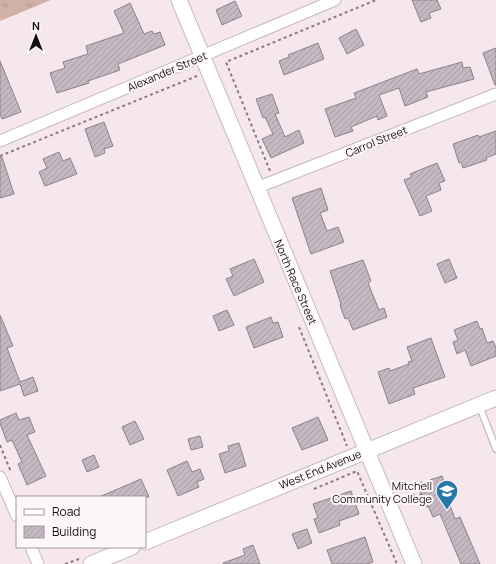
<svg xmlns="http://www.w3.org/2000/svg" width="496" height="564" font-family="Manrope,sans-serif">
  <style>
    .park { fill: url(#park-tufts) }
    .building { fill: url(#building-hatch); stroke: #8d828b }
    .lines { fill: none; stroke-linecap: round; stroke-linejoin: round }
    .lane-casing { stroke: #c7b8be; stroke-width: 8 }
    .street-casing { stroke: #c7b8be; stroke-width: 13 }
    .secondary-casing { stroke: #c7b8be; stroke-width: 17 }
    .path { stroke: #867c7f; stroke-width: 2; stroke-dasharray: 3 3; stroke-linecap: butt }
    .lane { stroke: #fff; stroke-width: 5.5 }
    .street { stroke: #fff; stroke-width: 11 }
    .secondary { stroke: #fff; stroke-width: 15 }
    .labels { text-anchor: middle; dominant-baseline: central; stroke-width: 4; stroke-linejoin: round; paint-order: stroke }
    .street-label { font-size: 11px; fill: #140f11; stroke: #fdf7f9 }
    .poi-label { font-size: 11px; fill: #140f11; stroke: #fdf7f9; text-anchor: end }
  </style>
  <defs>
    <pattern id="park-tufts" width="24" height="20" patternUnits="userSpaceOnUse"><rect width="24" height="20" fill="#d1b0a5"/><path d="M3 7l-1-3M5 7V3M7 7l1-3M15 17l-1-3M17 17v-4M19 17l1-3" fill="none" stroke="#b3968d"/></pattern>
    <pattern id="building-hatch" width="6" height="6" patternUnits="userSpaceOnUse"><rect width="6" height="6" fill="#c4b9c2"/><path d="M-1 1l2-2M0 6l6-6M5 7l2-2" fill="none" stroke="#a89ea6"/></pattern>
  </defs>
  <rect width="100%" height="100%" fill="#f6e7ec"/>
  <!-- park -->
  <polygon class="park" points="0,0 51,0 0,21"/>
  <!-- building -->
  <g class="building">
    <polygon points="412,0 437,0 441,9 429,13 431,18 421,22"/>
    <polygon points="235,1 242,16 222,25 216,10"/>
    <polygon points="130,3 144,34 152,31 154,34 160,32 165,45 118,64 120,70 88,81 89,83 57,93 50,73 65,68 63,62 88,54 86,46 124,33 114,11"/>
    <polygon points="356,29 364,45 347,54 339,38"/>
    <polygon points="318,43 324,59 284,75 279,61 289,57 288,55"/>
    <polygon points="496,48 496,85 495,85 483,53"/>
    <polygon points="0,61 21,112 2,119 0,114"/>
    <polygon points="462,62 463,68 470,67 474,79 426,92 428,97 405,106 399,88 379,95 387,116 378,120 377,116 351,127 353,131 335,137 325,109 356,98 354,93 417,69 419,74"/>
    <polygon points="272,94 279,113 275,114 285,137 299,130 304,143 271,158 262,139 273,134 265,117 263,118 256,99"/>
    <polygon points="104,122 113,146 104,149 105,153 95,157 85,129"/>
    <polygon points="496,131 496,154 486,158 487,160 463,168 461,162 459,163 453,144 478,135 479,137"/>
    <polygon points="59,152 63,161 70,158 77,174 45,186 39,172 47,168 43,159"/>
    <polygon points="0,157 2,157 14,194 0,198"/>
    <polygon points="437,163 445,181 439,183 441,190 426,196 432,211 420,216 404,180 412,177 410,174"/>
    <polygon points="321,188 328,210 320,213 327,231 338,227 344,242 311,254 292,198"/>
    <polygon points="254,259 264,282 234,296 226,279 233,276 230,269"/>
    <polygon points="449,259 457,278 445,283 437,264"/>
    <polygon points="363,260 371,281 368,283 379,310 384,308 387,317 353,330 348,318 345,319 340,305 341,304 330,271"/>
    <polygon points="227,310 234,325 219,331 213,316"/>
    <polygon points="0,315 13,346 7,348 20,382 33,377 38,391 24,396 20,384 0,391"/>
    <polygon points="271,317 273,323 278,322 283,337 254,348 246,327"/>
    <polygon points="477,321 480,329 482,328 487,343 493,341 496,348 496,356 471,366 465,350 457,354 453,342 458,340 454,330"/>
    <polygon points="431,338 445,377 413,388 415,394 389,404 378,372 389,368 390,371 409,364 408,362 412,361 407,347"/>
    <polygon points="16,413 19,420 29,417 35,432 27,435 46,476 27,485 18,464 22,462 12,440 7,442 0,423 0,420"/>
    <polygon points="318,417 328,440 302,450 292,428"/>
    <polygon points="135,421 144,439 130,445 122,427"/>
    <polygon points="200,436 203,447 191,450 188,439"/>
    <polygon points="239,443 246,466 225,473 219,454 229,451 228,446"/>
    <polygon points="94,455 99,467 87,472 82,460"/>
    <polygon points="187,461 192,472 200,469 204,479 197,482 199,487 178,496 167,470"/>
    <polygon points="442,476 446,488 447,487 452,498 448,500 455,519 460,517 480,564 461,564 440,514 433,517 428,506 426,507 419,488 432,484 430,480"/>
    <polygon points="141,479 149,497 99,497"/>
    <polygon points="351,491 359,514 339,521 340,525 319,533 314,519 318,518 313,504"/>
    <polygon points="307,529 312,543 298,549 292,534"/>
    <polygon points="365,537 373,562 367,564 332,564 327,550"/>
    <polygon points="253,545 260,564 223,564 223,563 245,555 243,549"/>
  </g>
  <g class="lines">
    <!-- lane casing -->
    <g class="lane-casing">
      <polyline id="lane" points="479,405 496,449"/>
    </g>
    <!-- street casing -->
    <g class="street-casing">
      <g id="street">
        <polyline points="0,141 335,0"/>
        <polyline points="256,188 496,94"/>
        <polyline points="0,477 17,516"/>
        <polyline points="31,547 38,564"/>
      </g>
    </g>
    <!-- secondary casing -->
    <g class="secondary-casing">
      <g id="secondary">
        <polyline points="179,0 414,564"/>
        <polyline points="145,542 496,398"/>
        <polyline points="91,564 132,547"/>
      </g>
    </g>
    <!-- path -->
    <g class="path">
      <polyline points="0,156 197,76"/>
      <polyline points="270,171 226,62 376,0"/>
      <polyline points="299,327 347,446"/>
      <polyline points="0,445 11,472"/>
      <polyline points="314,489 357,471 397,564"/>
      <polyline points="414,497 413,492 415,486 422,482"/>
      <polyline points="403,502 422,494"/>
      <polyline points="65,564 79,559"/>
    </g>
    <!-- lane -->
    <use href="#lane" class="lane"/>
    <!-- street -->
    <use href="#street" class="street"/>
    <!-- secondary -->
    <use href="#secondary" class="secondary"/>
  </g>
  <!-- icons -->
  <defs>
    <g id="university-pin" transform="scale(1.15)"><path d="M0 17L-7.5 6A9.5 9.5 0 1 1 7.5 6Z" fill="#2578a8" stroke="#fdf7f9"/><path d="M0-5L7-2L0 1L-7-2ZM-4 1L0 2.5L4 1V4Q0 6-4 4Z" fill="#fff"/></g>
  </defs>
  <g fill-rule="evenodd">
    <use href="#university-pin" x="447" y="491"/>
  </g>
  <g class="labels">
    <!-- street labels -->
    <g class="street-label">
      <text transform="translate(167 71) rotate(-23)">Alexander Street</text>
      <text transform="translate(376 141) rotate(-22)">Carrol Street</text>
      <text transform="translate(296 282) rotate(67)">North Race Street</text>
      <text transform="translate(320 469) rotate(-22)">West End Avenue</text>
    </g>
    <!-- poi labels -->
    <g class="poi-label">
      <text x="432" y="485">Mitchell<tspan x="432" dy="13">Community College</tspan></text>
    </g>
  </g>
  <!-- legend -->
  <rect x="16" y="496" width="130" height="52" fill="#fdf7f9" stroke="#a09a9c"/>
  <rect x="24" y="509" width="20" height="6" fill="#ffffff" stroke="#a09a9c"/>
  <text x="52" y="516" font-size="12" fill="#140f11">Road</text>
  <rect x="24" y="526" width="20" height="12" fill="url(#building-hatch)" stroke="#a09a9c"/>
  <text x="52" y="536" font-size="12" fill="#140f11">Building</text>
  <!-- north arrow -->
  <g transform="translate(36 36)" stroke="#fdf7f9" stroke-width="3" paint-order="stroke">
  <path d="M0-3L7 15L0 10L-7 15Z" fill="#140f11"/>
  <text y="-6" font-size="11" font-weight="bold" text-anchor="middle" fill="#140f11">N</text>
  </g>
</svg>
